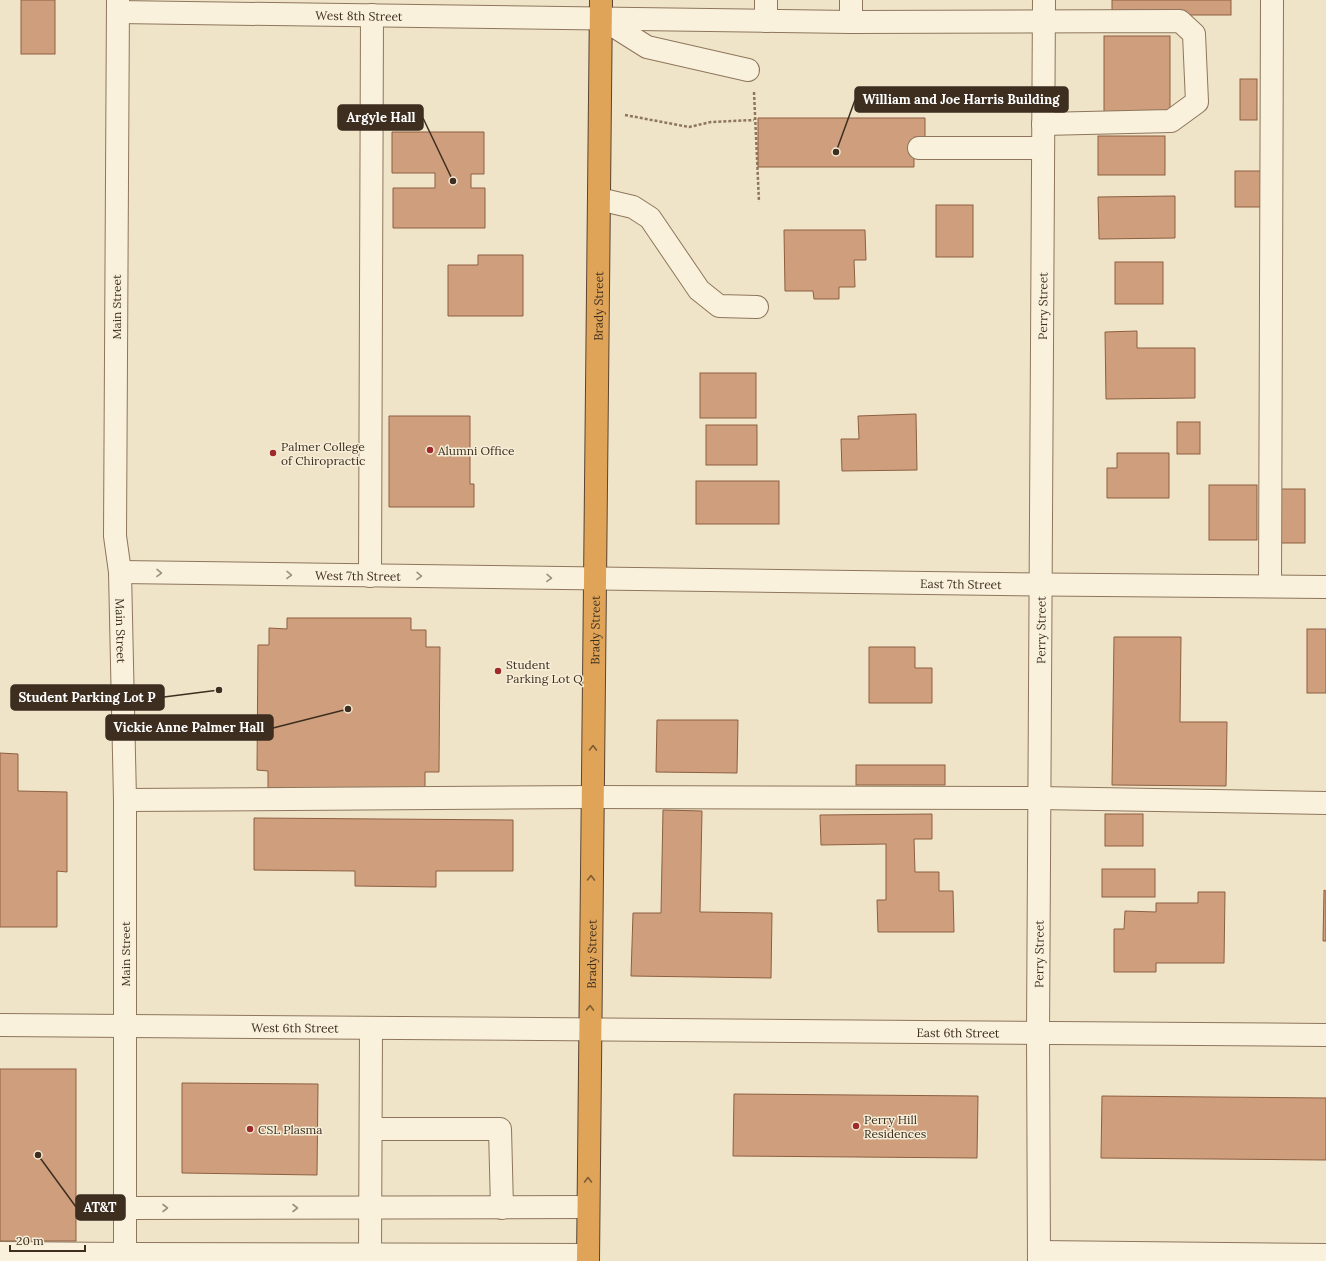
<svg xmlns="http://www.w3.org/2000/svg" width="1326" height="1261" font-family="Lora,serif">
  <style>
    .building { fill: #cf9f7d; stroke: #8d5f41 }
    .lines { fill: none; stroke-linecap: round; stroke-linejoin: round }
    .minor-casing { stroke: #8d765c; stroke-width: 24 }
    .highway-casing { stroke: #5b4430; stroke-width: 24 }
    .path { stroke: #8d765c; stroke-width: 2.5; stroke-dasharray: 3 2; stroke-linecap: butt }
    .minor { stroke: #faf1dc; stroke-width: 22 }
    .highway { stroke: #e0a458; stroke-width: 22 }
    .oneway { stroke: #9c907e }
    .oneway2 { stroke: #7e5d36 }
    .poi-dot { fill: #9e2a2b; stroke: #f7eed8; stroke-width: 1.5 }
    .labels { text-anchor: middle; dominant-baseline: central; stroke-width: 3; stroke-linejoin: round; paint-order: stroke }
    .street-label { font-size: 12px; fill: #3d2e20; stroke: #f7eed8 }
    .poi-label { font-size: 12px; fill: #3d2e20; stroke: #f7eed8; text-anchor: start }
    .leader { fill: none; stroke: #3d2e20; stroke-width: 1.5 }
    .callout-dot { fill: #3d2e20; stroke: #f7eed8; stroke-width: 1.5 }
    .callout { fill: #3d2e20; stroke: #3d2e20; stroke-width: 1.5 }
    .callout-label { font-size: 13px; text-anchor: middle; font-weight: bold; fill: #fff }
  </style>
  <rect width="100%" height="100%" fill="#f0e4c8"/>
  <!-- building -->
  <g class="building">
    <rect x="21" y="0" width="34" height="54"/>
    <rect x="1112" y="0" width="119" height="15"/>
    <rect x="1104" y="36" width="66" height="78"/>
    <rect x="1240" y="79" width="17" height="41"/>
    <polygon points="758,118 925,118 925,138 914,137 914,167 758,167"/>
    <polygon points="392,132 484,132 484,174 471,174 471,188 485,188 485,228 393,228 393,188 435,188 435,173 392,173"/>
    <rect x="1098" y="136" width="67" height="39"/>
    <rect x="1235" y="171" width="26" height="36"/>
    <polygon points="1175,196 1175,238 1099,239 1098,197"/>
    <rect x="936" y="205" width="37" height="52"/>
    <polygon points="784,230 865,230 866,260 854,260 855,287 839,287 839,299 814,299 813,291 785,291"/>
    <polygon points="478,255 523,255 523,316 448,316 448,265 478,265"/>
    <rect x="1115" y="262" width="48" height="42"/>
    <polygon points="1137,331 1137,348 1195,348 1195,398 1106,399 1105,332"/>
    <rect x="700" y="373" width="56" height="45"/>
    <polygon points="916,414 917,470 842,471 841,439 859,439 858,416"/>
    <polygon points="389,416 470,416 470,484 474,484 474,507 389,507"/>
    <rect x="1177" y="422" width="23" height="32"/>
    <rect x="706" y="425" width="51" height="40"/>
    <polygon points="1117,453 1169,453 1169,498 1107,498 1107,468 1117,468"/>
    <rect x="696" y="481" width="83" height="43"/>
    <rect x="1209" y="485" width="48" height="55"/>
    <rect x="1275" y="489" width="30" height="54"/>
    <polygon points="287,618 411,618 411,630 426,630 426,647 440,647 439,772 425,772 425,788 268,788 268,771 257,770 258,645 269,645 269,628 287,629"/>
    <rect x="1307" y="629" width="19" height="64"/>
    <polygon points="1114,637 1181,637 1180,722 1227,722 1226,786 1112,785"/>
    <polygon points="869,647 915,647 915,668 932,668 932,703 869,703"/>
    <polygon points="657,720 738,720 737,773 656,772"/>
    <polygon points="0,753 18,754 18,791 67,792 67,872 57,871 57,927 0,927"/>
    <rect x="856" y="765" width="89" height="20"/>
    <polygon points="663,810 702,811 700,912 772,913 771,978 631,976 633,913 661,913"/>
    <polygon points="932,814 932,839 914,839 915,872 939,872 939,891 953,891 954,932 878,932 877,900 886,900 886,844 821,845 820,815"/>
    <rect x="1105" y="814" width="38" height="32"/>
    <polygon points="254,818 513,820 513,871 436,871 436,887 355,886 355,871 254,870"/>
    <rect x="1102" y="869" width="53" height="28"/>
    <polygon points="1324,890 1326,891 1326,941 1323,941"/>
    <polygon points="1198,892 1225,892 1224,963 1156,963 1156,972 1114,972 1114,929 1124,929 1125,911 1156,912 1156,903 1198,903"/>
    <rect x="0" y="1069" width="76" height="172"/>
    <polygon points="182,1083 318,1084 317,1175 182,1173"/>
    <polygon points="734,1094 978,1096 977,1158 733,1156"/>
    <polygon points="1102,1096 1326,1098 1326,1160 1101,1158"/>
  </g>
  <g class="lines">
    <!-- minor casing -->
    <g class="minor-casing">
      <g id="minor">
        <path id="s1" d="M118 0 115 536 120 572 125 800V1261"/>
        <polyline points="766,0 766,21"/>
        <path id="s2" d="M118 12 851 22 1180 21 1194 34 1197 102 1171 121 1043 124"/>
        <polyline points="601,18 647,47 748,70"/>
        <polyline points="851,22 851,0"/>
        <polyline points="919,148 1043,148"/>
        <polyline points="599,199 633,207 650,218 699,290 719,306 757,307"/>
        <path id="s3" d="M120 572 1000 584 1326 587"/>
        <polyline points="370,576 372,15"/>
        <polyline points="1270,586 1272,0"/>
        <polyline points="125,800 592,797 1039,798 1326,803"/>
        <path id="s4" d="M0 1025 1326 1035"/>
        <polyline points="371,1129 500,1129 502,1208"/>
        <polyline points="126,1208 588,1207"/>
        <polyline points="1039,1252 1326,1255"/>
        <polyline points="0,1253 125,1254 588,1255"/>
        <polyline points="370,1255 371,1029"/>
        <path id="s5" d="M1039 1261 1038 1034 1044 0"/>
      </g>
    </g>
    <!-- highway casing -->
    <g class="highway-casing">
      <g id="highway">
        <path id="s6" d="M588 1261 601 0"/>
      </g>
    </g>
    <!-- path -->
    <g class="path">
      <polyline points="754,92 759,202"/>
      <polyline points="625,115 689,127 711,122 754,120"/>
    </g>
    <!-- minor -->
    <use href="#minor" class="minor"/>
    <!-- highway -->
    <use href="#highway" class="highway"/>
  </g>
  <!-- one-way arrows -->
  <defs><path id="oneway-chevron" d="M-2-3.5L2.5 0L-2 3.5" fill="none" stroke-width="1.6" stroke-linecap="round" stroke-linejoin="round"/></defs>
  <g class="oneway">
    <use href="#oneway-chevron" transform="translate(159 573) rotate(1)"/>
    <use href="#oneway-chevron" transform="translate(289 575) rotate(1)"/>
    <use href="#oneway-chevron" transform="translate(419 576) rotate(1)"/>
    <use href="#oneway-chevron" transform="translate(549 578) rotate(1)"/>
    <use href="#oneway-chevron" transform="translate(165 1208)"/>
    <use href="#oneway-chevron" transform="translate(295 1208)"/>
  </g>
  <g class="oneway2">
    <use href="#oneway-chevron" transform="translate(593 748) rotate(-89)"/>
    <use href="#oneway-chevron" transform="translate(591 878) rotate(-89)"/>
    <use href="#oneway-chevron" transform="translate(590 1008) rotate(-89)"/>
    <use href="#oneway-chevron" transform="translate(588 1180) rotate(-90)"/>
  </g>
  <!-- markers -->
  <g class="poi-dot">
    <circle cx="430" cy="450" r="4"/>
    <circle cx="273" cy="453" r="4"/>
    <circle cx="498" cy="671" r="4"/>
    <circle cx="856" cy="1126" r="4"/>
    <circle cx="250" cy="1129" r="4"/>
  </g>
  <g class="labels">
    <!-- street labels -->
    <g class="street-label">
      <text stroke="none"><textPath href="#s2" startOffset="241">West 8th Street</textPath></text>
      <text transform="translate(116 307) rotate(-90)">Main Street</text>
      <text stroke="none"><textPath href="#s6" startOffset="955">Brady Street</textPath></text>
      <text stroke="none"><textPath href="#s5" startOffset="955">Perry Street</textPath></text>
      <text stroke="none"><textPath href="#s3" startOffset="238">West 7th Street</textPath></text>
      <text stroke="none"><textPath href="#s3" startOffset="841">East 7th Street</textPath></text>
      <text stroke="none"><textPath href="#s1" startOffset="631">Main Street</textPath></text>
      <text stroke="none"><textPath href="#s6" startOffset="631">Brady Street</textPath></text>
      <text stroke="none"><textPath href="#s5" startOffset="631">Perry Street</textPath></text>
      <text transform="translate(125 954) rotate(-90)">Main Street</text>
      <text stroke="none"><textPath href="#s6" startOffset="307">Brady Street</textPath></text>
      <text stroke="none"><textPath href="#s5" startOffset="307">Perry Street</textPath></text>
      <text stroke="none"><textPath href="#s4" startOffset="295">West 6th Street</textPath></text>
      <text stroke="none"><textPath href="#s4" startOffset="958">East 6th Street</textPath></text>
    </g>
    <!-- poi labels -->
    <g class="poi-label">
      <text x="281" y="446">Palmer College<tspan x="281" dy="14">of Chiropractic</tspan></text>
      <text x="438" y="450">Alumni Office</text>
      <text x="506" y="664">Student<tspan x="506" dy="14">Parking Lot Q</tspan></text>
      <text x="864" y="1119">Perry Hill<tspan x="864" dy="14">Residences</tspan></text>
      <text x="258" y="1129">CSL Plasma</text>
    </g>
  </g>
  <!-- callouts -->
  <path class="leader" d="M836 152L855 100M453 181L423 118M219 690L164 697M348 709L273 728M38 1155L76 1207"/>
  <g class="callout-dot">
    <circle cx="836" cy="152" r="4"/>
    <circle cx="453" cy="181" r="4"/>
    <circle cx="219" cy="690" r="4"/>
    <circle cx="348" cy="709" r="4"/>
    <circle cx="38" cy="1155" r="4"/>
  </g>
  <g class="callout">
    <rect x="855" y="87" width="213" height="25" rx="4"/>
    <rect x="338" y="105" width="85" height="25" rx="4"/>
    <rect x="11" y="685" width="153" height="25" rx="4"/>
    <rect x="106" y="715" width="167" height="25" rx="4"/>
    <rect x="76" y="1195" width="49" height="25" rx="4"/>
  </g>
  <g class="callout-label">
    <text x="961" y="104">William and Joe Harris Building</text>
    <text x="381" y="122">Argyle Hall</text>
    <text x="87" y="702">Student Parking Lot P</text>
    <text x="189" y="732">Vickie Anne Palmer Hall</text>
    <text x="100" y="1212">AT&amp;T</text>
  </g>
  <!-- scale -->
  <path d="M10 1245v6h75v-6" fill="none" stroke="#3d2e20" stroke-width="2"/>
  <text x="16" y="1245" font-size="12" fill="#3d2e20" stroke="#f7eed8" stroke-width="3" paint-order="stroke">20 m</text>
</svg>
